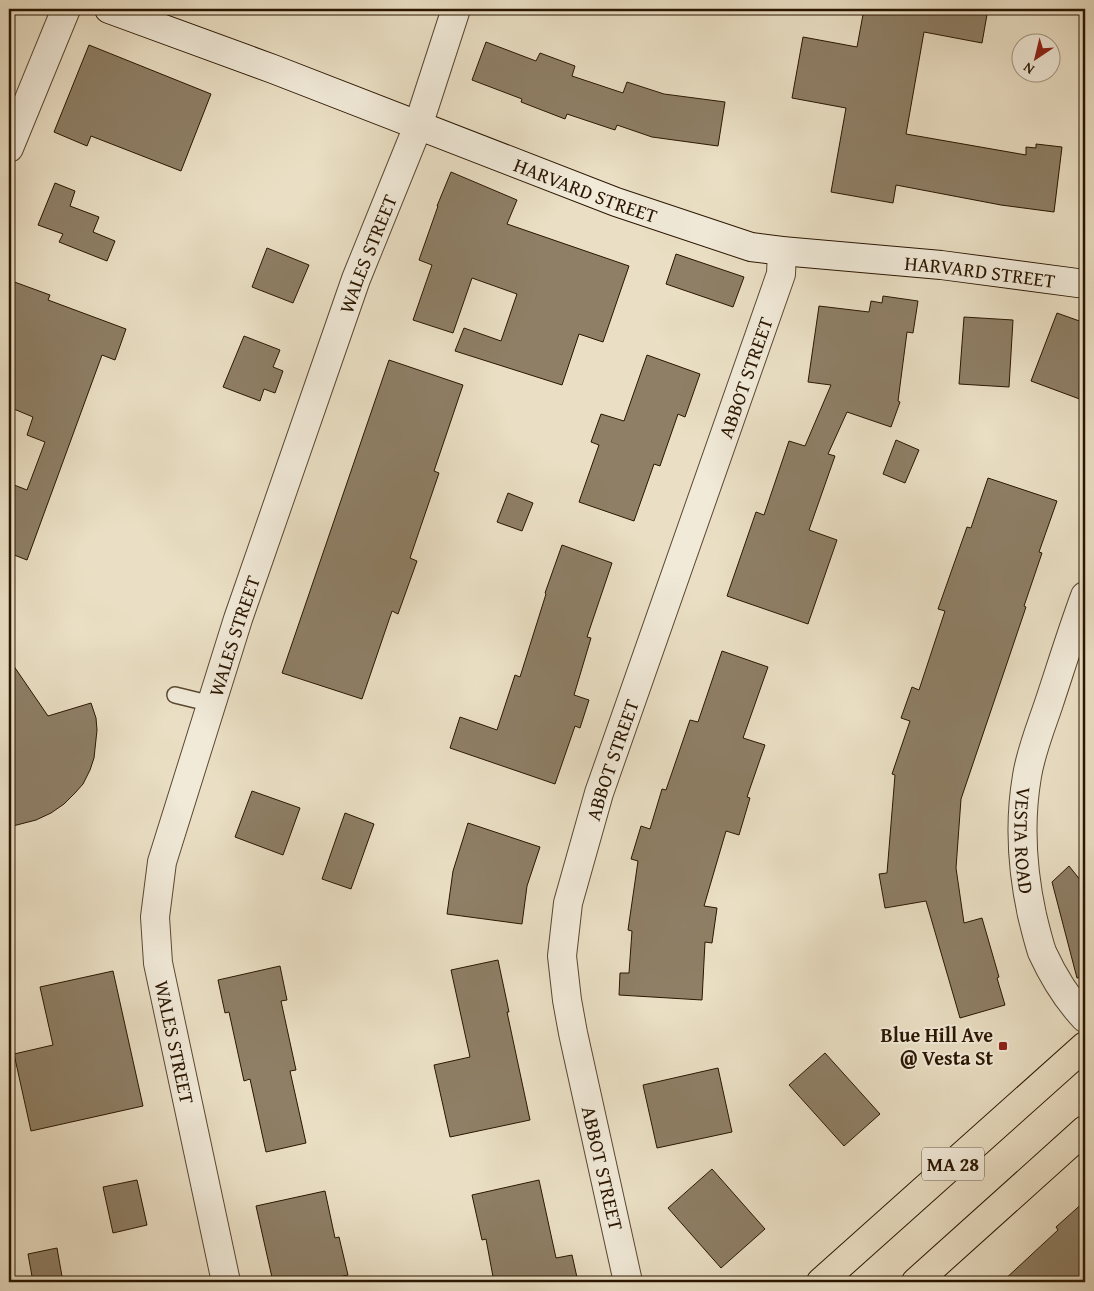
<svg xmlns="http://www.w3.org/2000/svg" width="1094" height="1291" font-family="'Gentium Book Plus',serif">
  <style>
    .building { fill: #8e7f66; stroke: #2a1600 }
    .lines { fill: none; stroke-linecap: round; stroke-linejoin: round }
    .lane-casing { stroke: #5a4831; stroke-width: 18 }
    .street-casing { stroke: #5a4831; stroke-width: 30 }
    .secondary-casing { stroke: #2a1600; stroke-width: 30 }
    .primary-casing { stroke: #2a1600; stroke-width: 30 }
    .lane { stroke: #f1ead9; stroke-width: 15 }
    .street { stroke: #f1ead9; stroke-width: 28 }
    .secondary { stroke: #f1ead9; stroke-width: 28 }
    .primary { stroke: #eadfc4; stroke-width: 28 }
    .poi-dot { fill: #8f2418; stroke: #f1ead9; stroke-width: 2 }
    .labels { text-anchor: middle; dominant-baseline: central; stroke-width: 4; stroke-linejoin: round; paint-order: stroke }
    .shield { fill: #f1ead9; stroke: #665641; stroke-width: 1 }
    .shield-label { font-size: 19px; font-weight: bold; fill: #2a1600 }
    .street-label { font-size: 20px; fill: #2a1600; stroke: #f1ead9 }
    .poi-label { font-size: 20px; font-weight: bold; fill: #2a1600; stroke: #f1ead9; text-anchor: end }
  </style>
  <rect width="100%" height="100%" fill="#eadfc4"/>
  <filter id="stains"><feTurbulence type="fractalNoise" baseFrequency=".004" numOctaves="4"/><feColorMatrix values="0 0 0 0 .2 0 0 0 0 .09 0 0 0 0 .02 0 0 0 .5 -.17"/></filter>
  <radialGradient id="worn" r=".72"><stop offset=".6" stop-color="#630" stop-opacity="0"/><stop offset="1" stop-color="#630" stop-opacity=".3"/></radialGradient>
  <!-- building -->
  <g class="building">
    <polygon points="864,9 988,9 982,43 924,32 906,134 1026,155 1026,147 1036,148 1036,144 1062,147 1054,212 1001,205 896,185 893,203 831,192 846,108 792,98 803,37 857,47"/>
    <polygon points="486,42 536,61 540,53 575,66 572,76 623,93 627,82 664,94 725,102 718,146 652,137 617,125 615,130 567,114 565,119 521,102 522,99 472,80"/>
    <polygon points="89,45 211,94 181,171 91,136 87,146 54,132"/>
    <polygon points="451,172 517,200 507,224 629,266 603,342 579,334 562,385 455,351 464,328 501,341 517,294 472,278 453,333 413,320 432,265 419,260 438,206 437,206"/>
    <polygon points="55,183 75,191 70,206 99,217 93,232 115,241 107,261 59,242 63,234 38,225"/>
    <polygon points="267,248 309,265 293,303 252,287"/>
    <polygon points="676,254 744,277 733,307 666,284"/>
    <polygon points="9,280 50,295 48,300 126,329 115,360 102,355 27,560 9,553 9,483 27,490 45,442 27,435 33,417 9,407"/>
    <polygon points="883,296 918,301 913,333 907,332 898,401 900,402 891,427 847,412 828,454 835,456 809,530 837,540 808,624 727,596 756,512 764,515 789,441 805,446 831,385 808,382 819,306 869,312 871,301 882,303"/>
    <polygon points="1057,313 1085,323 1085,401 1031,381"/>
    <polygon points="964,317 1013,320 1009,387 959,384"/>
    <polygon points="244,336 280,350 273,367 283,371 275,393 264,389 260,401 223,387"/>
    <polygon points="647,355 700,374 685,417 678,414 660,466 654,464 634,521 579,502 599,445 591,442 601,414 624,421"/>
    <polygon points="389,360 463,385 434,471 439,473 410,558 417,561 398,614 392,611 362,699 282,673"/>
    <polygon points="896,440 919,450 905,483 883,474"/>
    <polygon points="988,478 1057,501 1039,552 1042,553 1024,606 1026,607 961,799 956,868 964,923 982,918 999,977 997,978 1005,1005 960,1018 926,901 885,908 879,874 887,873 895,775 892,774 910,721 901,718 912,687 919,690 945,611 938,609 967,527 971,528"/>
    <polygon points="508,493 533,503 522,531 497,522"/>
    <polygon points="562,545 612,563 587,637 591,638 574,695 589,700 580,728 575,726 555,784 450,748 460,717 497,730 515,675 520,677 546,594 545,593"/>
    <polygon points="722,651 768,667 743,738 765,745 747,797 750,798 739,835 726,831 704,906 717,908 712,943 705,942 702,1000 619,995 620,973 629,973 632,931 628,930 638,861 631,859 641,826 650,829 662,789 666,790 690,720 698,722"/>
    <polygon points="9,659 48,716 91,703 96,718 97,730 94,758 90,770 83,784 75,793 64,804 51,813 36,820 9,827"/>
    <polygon points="252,791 300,808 283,855 235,837"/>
    <polygon points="345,813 374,824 351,889 322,879"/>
    <polygon points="468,823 540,847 527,886 522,924 447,914 453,871"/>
    <polygon points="1069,866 1085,886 1085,977 1077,978 1052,882"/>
    <polygon points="498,960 509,1012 507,1012 530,1120 450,1137 434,1065 470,1057 451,970"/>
    <polygon points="280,966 287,1000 281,1001 296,1070 290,1071 306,1143 266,1152 250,1079 244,1081 229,1012 225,1013 218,980"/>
    <polygon points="113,971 143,1106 31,1131 14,1054 53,1045 40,987"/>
    <polygon points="825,1053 880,1114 844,1146 789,1085"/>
    <polygon points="718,1068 732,1132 657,1148 643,1085"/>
    <polygon points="712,1169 765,1229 721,1268 668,1208"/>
    <polygon points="137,1180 147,1225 113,1233 103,1187"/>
    <polygon points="539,1180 556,1258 572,1255 578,1282 494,1282 486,1239 482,1240 472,1195"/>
    <polygon points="325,1191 335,1238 339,1237 348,1275 313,1282 273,1282 256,1206"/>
    <polygon points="1085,1201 1085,1282 1002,1282 1058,1230 1056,1227"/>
    <polygon points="57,1248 63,1282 33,1282 28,1254"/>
  </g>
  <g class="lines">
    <!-- lane casing -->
    <g class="lane-casing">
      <polyline id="lane" points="175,695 212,704"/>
    </g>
    <!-- street casing -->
    <g class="street-casing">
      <g id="street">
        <polyline points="9,148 66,9"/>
        <path id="s1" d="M1085 596C1072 631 1061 667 1049 703 1041 727 1031 751 1027 776 1019 823 1022 869 1032 915 1035 927 1038 940 1042 952 1053 976 1067 999 1085 1018"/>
        <path id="s2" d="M226 1282 158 963 155 917 162 862 238 619 356 279 418 126 456 9"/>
        <path id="s3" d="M628 1282 573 1033 567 1000 562 956 568 903 599 793 781 274 782 251"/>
      </g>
    </g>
    <!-- secondary casing -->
    <g class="secondary-casing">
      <g id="secondary">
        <path id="s4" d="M109 9 273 69 616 202 751 247 782 251 941 265 1085 284"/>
      </g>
    </g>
    <!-- primary casing -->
    <g class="primary-casing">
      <g id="primary">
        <polyline points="821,1282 1085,1046"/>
        <polyline points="916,1282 1085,1130"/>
      </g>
    </g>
    <!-- lane -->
    <use href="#lane" class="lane"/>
    <!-- street -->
    <use href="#street" class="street"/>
    <!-- secondary -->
    <use href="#secondary" class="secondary"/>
    <!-- primary -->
    <use href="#primary" class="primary"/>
  </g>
  <!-- markers -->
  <rect class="poi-dot" x="998" y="1041" width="10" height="10" rx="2.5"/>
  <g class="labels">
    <!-- shield labels -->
    <rect class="shield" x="922" y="1147.5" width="62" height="33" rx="4"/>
    <g class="shield-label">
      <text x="953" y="1164">MA 28</text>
    </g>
    <!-- street labels -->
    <g class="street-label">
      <text stroke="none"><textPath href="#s4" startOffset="510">HARVARD STREET</textPath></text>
      <text stroke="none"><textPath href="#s2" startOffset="1070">WALES STREET</textPath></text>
      <text stroke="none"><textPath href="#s4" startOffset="915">HARVARD STREET</textPath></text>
      <text stroke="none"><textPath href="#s3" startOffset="941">ABBOT STREET</textPath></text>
      <text stroke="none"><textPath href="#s2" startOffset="665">WALES STREET</textPath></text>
      <text stroke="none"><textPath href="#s3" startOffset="536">ABBOT STREET</textPath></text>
      <text stroke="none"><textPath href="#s1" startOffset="254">VESTA ROAD</textPath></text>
      <text transform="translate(175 1042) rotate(78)">WALES STREET</text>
      <text transform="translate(603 1168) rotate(77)">ABBOT STREET</text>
    </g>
    <!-- poi labels -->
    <g class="poi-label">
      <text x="993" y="1034">Blue Hill Ave<tspan x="993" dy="23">@ Vesta St</tspan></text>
    </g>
  </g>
  <!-- margin -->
  <rect width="1094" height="1291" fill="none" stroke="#eadfc4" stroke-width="30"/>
  <rect x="10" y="10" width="1074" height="1271" fill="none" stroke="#2a1600" stroke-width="2.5"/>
  <rect x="15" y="15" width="1064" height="1261" fill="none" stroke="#2a1600"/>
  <!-- north arrow -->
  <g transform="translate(1036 58) rotate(215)"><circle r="24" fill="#f1ead9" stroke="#a19582"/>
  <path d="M0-4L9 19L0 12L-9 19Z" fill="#8f2418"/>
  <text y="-8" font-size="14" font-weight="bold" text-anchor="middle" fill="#2a1600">N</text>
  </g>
  <rect width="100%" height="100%" filter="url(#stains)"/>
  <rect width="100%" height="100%" fill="url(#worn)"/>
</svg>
